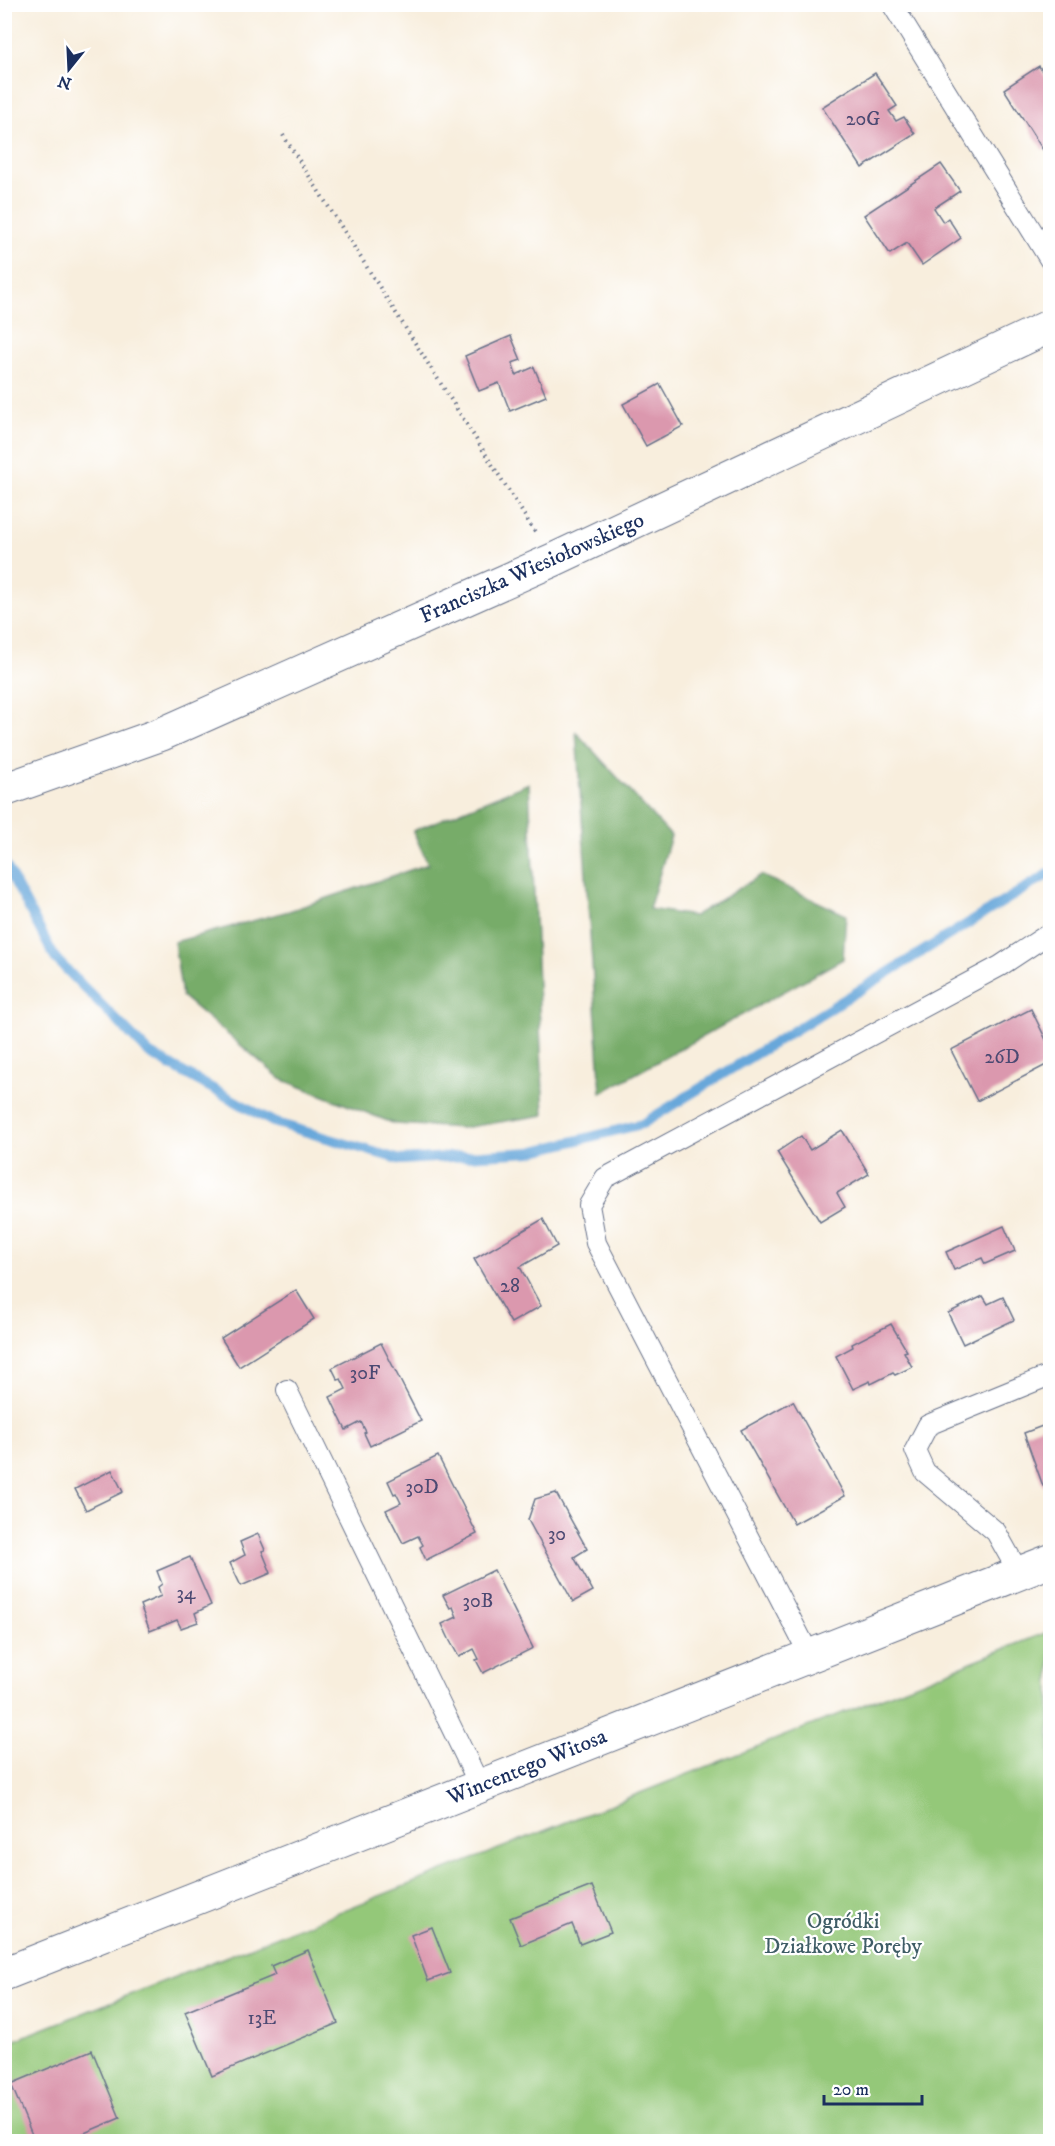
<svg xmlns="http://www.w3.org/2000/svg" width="1055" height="2146" font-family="'IM FELL DW Pica',serif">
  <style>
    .green { fill: #94c879; stroke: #587c6c; stroke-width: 1.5 }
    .forest { fill: #77ac69; stroke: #496e64; stroke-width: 1.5 }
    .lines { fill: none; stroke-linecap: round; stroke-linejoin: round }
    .stream { stroke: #67a7da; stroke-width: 10 }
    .building { fill: #db98ae }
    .lane-casing { stroke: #68728a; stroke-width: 22 }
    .street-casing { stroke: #68728a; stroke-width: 35 }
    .secondary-casing { stroke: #68728a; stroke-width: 35 }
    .path { stroke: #68728a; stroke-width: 4; stroke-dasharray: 1.5 4.5; stroke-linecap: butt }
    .lane { stroke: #fff; stroke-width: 20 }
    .street { stroke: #fff; stroke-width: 33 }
    .secondary { stroke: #fff; stroke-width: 33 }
    .labels { text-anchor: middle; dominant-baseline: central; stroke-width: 4.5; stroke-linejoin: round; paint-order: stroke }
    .number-label { font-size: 20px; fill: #4b4972 }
    .street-label { font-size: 22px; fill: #1b2f5e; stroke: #fff }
    .park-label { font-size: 22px; fill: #3f5d66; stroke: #fff }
  </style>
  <rect width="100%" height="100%" fill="#fff"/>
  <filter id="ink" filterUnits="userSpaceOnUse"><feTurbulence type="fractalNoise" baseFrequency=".0167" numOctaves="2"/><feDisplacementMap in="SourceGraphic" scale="12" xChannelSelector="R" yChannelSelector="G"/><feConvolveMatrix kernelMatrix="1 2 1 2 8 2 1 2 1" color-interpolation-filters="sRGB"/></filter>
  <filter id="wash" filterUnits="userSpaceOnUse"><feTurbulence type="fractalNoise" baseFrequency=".008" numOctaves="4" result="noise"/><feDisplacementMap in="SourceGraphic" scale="24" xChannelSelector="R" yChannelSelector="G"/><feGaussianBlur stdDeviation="1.35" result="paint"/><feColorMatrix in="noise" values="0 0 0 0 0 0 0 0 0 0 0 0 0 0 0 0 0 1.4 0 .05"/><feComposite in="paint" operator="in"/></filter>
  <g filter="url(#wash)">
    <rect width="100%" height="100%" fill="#f8eedd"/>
    <!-- green -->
    <polygon class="green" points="1050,1631 1050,2141 5,2142 5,2044"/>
    <!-- forest -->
    <g class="forest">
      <polygon points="576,732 671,836 649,909 694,916 761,875 846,915 843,959 601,1093"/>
      <polygon points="529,783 544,1115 462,1128 395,1124 281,1079 182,996 174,942 289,911 428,864 413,831"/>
    </g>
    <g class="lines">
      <!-- stream -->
      <polyline class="stream" points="4,862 55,958 150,1054 273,1122 401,1160 531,1152 642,1124 1050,873"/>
    </g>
    <g id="blocks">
      <!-- building -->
      <g class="building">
        <polygon points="1039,66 1050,84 1050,145 1043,150 1004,89"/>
        <polygon points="875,73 897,106 889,111 896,121 904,117 915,134 862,168 822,107"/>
        <polygon points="941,164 960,191 934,208 943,222 948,218 961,238 922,265 907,243 890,254 864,215"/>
        <polygon points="511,336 521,360 512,363 516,375 534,367 546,396 510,411 499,383 479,391 465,356"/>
        <polygon points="660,384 683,426 646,446 623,404"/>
        <polygon points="1031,1009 1050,1048 1050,1063 977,1101 951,1050"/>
        <polygon points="842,1130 869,1174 837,1193 845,1207 820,1222 777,1152 801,1136 810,1150"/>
        <polygon points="543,1219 557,1246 520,1267 541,1306 511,1323 474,1259"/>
        <polygon points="1004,1226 1015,1251 985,1264 982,1258 954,1270 946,1252"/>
        <polygon points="296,1290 314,1319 239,1367 221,1338"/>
        <polygon points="983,1296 988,1304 1003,1297 1014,1320 963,1344 948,1313"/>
        <polygon points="891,1324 907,1351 904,1352 912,1367 895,1375 893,1373 871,1384 870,1381 853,1389 836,1356 853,1347 852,1344"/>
        <polygon points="381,1343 421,1421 370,1446 364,1433 366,1432 361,1422 346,1430 338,1414 330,1397 346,1389 341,1379 338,1380 332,1368"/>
        <polygon points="793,1401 845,1496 794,1524 741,1430"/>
        <polygon points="1050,1423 1050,1483 1043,1486 1024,1433"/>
        <polygon points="438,1456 477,1534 426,1560 420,1547 423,1545 418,1536 403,1543 386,1510 401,1503 396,1493 394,1494 388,1481"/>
        <polygon points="112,1470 123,1492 86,1510 75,1489"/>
        <polygon points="556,1493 587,1549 574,1557 593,1591 573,1602 528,1520 535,1499"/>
        <polygon points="258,1534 265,1550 262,1551 271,1573 241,1586 230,1563 245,1555 240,1542"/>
        <polygon points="190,1557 211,1605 195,1613 198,1622 181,1628 177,1620 150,1631 140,1605 161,1596 158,1587 162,1584 157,1571"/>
        <polygon points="494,1570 533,1648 483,1673 476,1660 479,1659 474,1649 459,1657 450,1641 442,1624 457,1617 453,1607 450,1608 443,1595"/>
        <polygon points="592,1886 611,1932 580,1944 572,1924 521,1945 510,1918"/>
        <polygon points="432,1927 450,1973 428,1981 411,1935"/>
        <polygon points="308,1950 338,2023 212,2076 185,2012 275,1975 271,1966"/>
        <polygon points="92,2050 120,2118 63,2142 35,2142 11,2084"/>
      </g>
    </g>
  </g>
  <g filter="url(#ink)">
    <use href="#blocks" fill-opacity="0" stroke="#68728a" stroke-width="1.5"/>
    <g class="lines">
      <!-- lane casing -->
      <g class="lane-casing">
        <g id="lane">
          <polyline points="892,4 1050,260"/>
          <polyline points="287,1390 480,1786"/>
          <polyline points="1019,1573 996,1532 925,1472 915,1450 928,1425 1050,1375"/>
          <polyline points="810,1656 596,1243 589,1205 605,1178 1000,966 1050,933"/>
        </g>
      </g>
      <!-- street casing -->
      <g class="street-casing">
        <polyline id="street" points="4,790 162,734 553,560 1050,326"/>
      </g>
      <!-- secondary casing -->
      <g class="secondary-casing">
        <polyline id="secondary" points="4,1974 1050,1561"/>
      </g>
      <!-- path -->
      <polyline class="path" points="283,135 535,532"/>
      <!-- lane -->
      <use href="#lane" class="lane"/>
      <!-- street -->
      <use href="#street" class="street"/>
      <!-- secondary -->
      <use href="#secondary" class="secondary"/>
    </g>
  </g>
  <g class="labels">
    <!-- number labels -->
    <g class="number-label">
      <text x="863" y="119">20G</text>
      <text x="1002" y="1057">26D</text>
      <text x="510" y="1286">28</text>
      <text x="365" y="1373">30F</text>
      <text x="422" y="1487">30D</text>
      <text x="557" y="1534">30</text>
      <text x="186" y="1593">34</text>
      <text x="478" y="1601">30B</text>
      <text x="262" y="2018">13E</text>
    </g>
    <!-- street labels -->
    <g class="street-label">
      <text transform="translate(532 568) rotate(-24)">Franciszka Wiesiołowskiego</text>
      <text transform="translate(527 1767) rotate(-22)">Wincentego Witosa</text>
    </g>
    <!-- park labels -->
    <g class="park-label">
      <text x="843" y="1921">Ogródki<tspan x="843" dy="25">Działkowe Poręby</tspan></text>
    </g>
  </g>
  <!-- margin -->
  <rect width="1055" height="2146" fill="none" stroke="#fff" stroke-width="24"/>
  <!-- north arrow -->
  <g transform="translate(69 69) rotate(198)" stroke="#ffffff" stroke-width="4.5" paint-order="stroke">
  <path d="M0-4.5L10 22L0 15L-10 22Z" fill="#1b2f5e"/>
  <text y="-9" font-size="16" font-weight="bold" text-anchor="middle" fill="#1b2f5e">N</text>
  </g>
  <!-- scale -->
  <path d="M824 2095v9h98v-9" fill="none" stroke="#1b2f5e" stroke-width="3"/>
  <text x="833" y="2095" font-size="18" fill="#1b2f5e" stroke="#ffffff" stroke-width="4.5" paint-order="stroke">20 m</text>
</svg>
